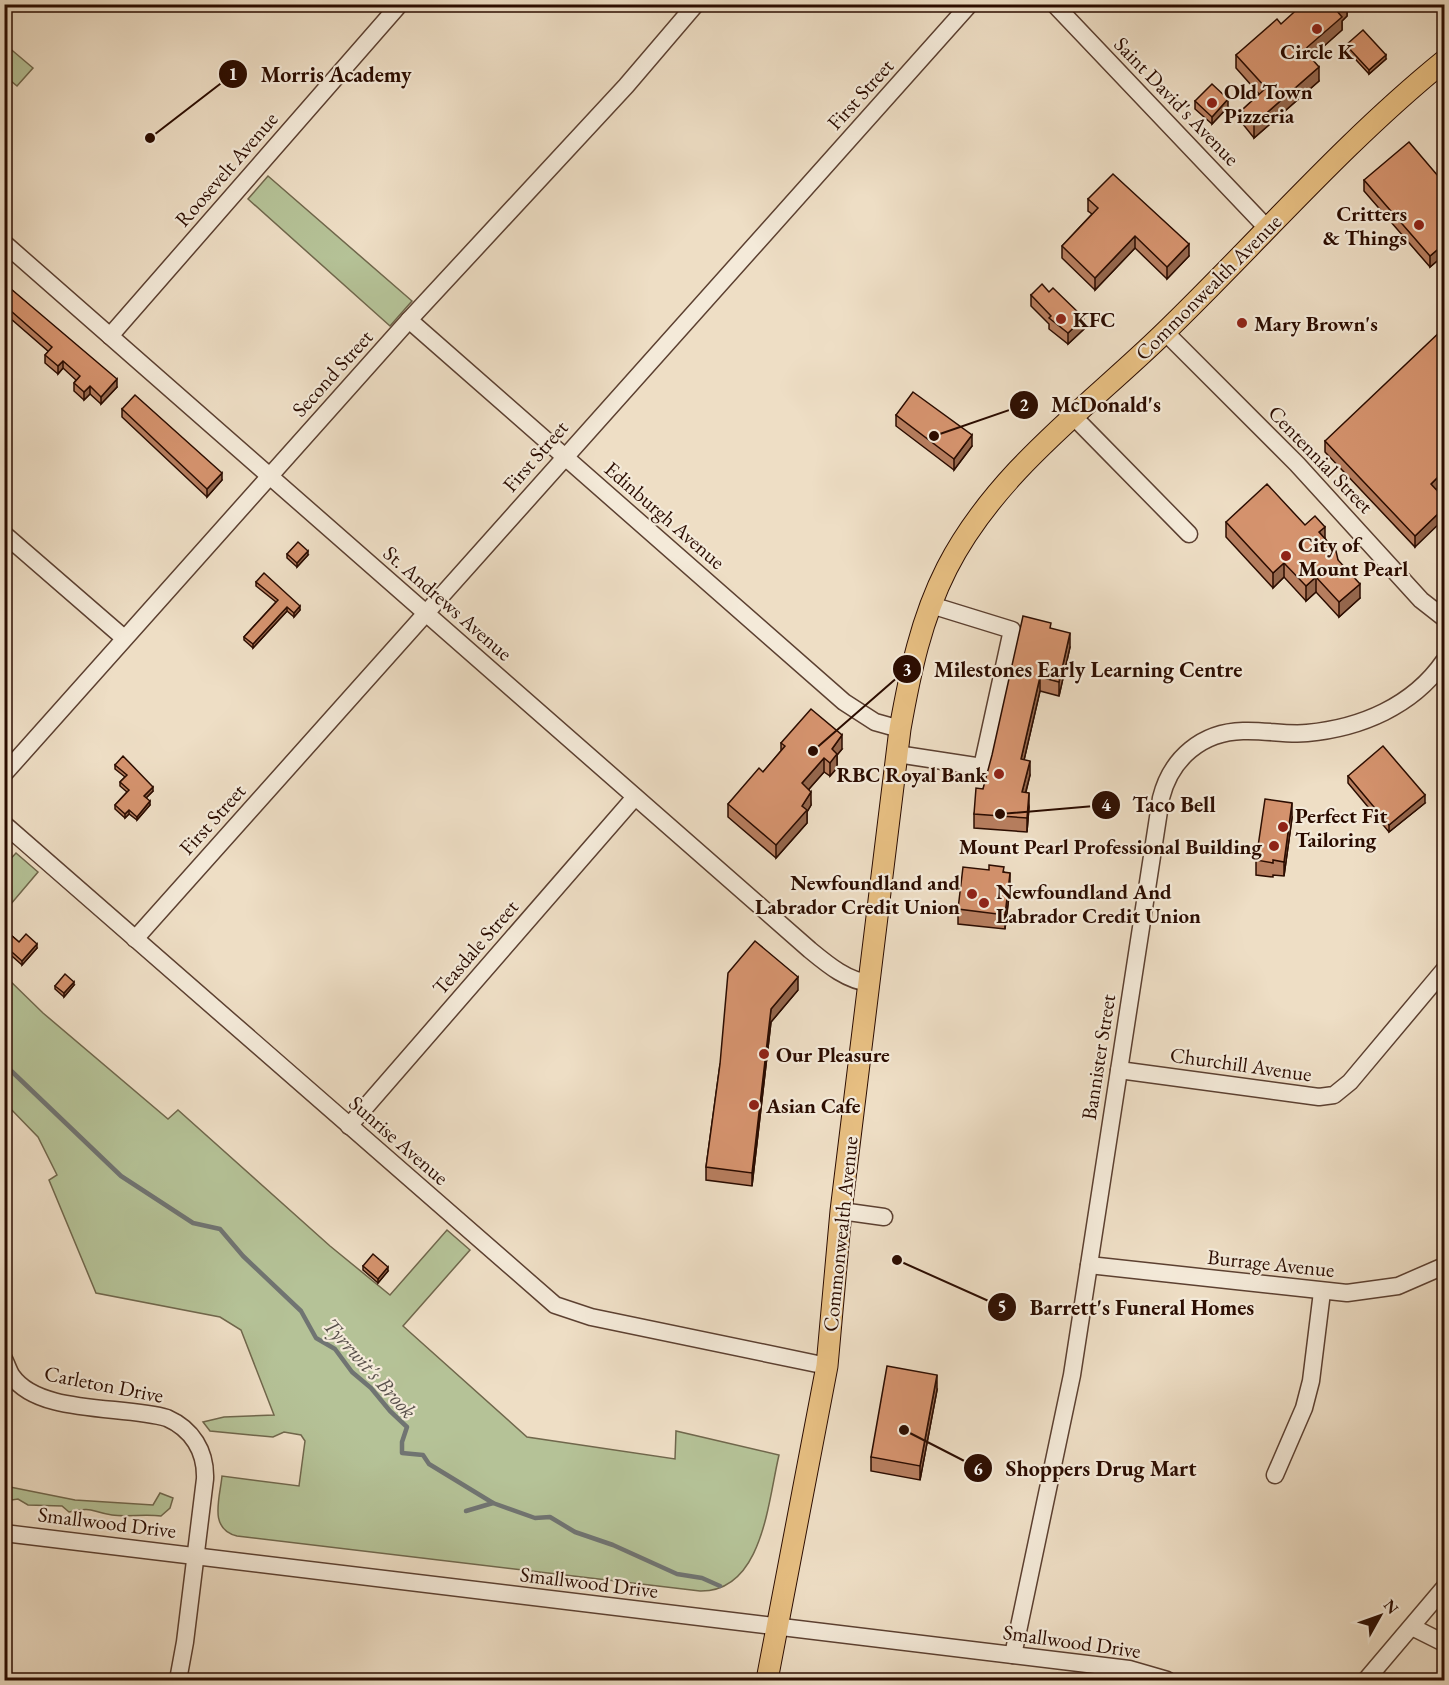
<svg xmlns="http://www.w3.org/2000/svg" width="1449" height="1685" font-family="'EB Garamond',serif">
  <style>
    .green { fill: #b5c297; stroke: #70674c; stroke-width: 1.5 }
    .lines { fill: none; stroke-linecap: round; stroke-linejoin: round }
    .stream { stroke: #707472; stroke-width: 4.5 }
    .minor-casing { stroke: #5c4031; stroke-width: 19 }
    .major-casing { stroke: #2b0c00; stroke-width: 23 }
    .minor { stroke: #f4ead9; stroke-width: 16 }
    .major { stroke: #e7bf82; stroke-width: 21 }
    .wall { fill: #b77e5f; stroke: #2b0c00; stroke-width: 1.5 }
    .shaded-wall { fill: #95674d; stroke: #2b0c00; stroke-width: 1.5 }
    .building { fill: #d5936e; stroke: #2b0c00; stroke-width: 1.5 }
    .poi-dot { fill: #8f2418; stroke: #f4ead9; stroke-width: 2 }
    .labels { text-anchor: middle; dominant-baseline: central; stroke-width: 4.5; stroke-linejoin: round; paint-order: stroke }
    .poi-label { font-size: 21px; font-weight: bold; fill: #2b0c00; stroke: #f4ead9; text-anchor: start }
    .street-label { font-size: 21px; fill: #2b0c00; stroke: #f4ead9 }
    .water-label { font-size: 22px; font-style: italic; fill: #59514c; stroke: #f4ead9 }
    .leader { fill: none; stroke: #2b0c00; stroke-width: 2 }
    .callout-dot { fill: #2b0c00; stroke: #f4ead9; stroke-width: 2 }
    .mark-label { font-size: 18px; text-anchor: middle; font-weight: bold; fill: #fff }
    .callout-label { font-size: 22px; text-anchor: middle; font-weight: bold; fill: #2b0c00; stroke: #f4ead9; stroke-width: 4.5; stroke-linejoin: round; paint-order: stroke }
  </style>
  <rect width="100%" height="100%" fill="#eedec5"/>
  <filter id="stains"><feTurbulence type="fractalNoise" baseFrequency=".00333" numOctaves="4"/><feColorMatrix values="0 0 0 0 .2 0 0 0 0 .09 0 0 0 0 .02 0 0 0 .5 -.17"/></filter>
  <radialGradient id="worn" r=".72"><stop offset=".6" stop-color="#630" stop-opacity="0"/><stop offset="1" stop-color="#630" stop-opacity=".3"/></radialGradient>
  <!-- green -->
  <g class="green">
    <polygon points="7,46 33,68 17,86 5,76 5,50"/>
    <polygon points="268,176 412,301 390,326 248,199"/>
    <polygon points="16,853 38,872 5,911 5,865"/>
    <path d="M4 975 43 1013 168 1119 178 1110 330 1246 390 1295 447 1230 470 1250 403 1326 527 1437 675 1459 676 1431 779 1455C768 1501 763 1592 700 1591L237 1536C208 1529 220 1498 222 1476L299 1486 305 1441 301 1435 284 1432 273 1437 210 1431 203 1422 224 1417 274 1415 241 1330 220 1317 96 1293 49 1180 57 1175 38 1137 5 1103Z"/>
    <path d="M5 1486 75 1500 153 1505 160 1493 173 1498 170 1508 161 1516C146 1514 126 1517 112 1515 91 1512 93 1506 69 1512L62 1506 28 1505 18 1499 5 1501Z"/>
  </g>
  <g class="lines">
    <!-- stream -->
    <g class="stream">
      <polyline points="4,1064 121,1176 193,1223 220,1229 243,1256 301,1311 316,1338 335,1349 352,1372 371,1388 390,1411 407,1427 402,1442 402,1453 423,1455 429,1464 493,1503 535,1518 550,1517 575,1532 613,1545 677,1574 702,1578 720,1586"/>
      <polyline points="466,1511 493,1503"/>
    </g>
    <!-- minor casing -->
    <g class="minor-casing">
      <g id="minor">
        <polyline points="1054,4 1267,228"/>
        <path d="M4 243 810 950C827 964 847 981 870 983"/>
        <polyline points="409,320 844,702 875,722 900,729"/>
        <polyline points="1165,332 1297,464 1421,600 1444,618"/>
        <polyline points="110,336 400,4"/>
        <polyline points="1074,417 1189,534"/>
        <polyline points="4,534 124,638"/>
        <polyline points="897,754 982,767 1012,630 931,605"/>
        <polyline points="4,774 409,320 626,86 696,4"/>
        <polyline points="4,824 555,1305 591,1317 827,1366"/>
        <polyline points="135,939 970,4"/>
        <polyline points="1119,1070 1319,1097 1334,1095 1350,1082 1444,970"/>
        <polyline points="349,1126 635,797"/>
        <polyline points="841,1211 884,1217"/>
        <polyline points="1089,1265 1347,1293 1398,1286 1444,1266"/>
        <path d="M4 1359C7 1365 9 1372 12 1376 39 1415 124 1405 167 1418 192 1429 206 1451 205 1479L185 1642 178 1680"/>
        <polyline points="1275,1475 1304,1408 1311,1381 1322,1292"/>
        <polyline points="4,1533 1129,1669 1167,1680"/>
        <polyline points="1412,1627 1444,1643"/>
        <path d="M1013 1655 1072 1375 1161 798C1171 758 1202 732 1243 731 1265 730 1286 735 1307 733 1361 728 1413 706 1444 661"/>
        <polyline points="4,1679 6,1680"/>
        <polyline points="1366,1680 1444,1588"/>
      </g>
    </g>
    <!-- major casing -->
    <g class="major-casing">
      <path id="major" d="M767 1680 827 1366 841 1211 900 729C910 673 921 619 947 568 996 472 1089 406 1164 333 1258 242 1343 143 1444 61"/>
    </g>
    <!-- minor -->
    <use href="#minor" class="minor"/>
    <!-- major -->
    <use href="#major" class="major"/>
  </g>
  <!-- wall -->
  <g class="wall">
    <polygon points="1347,4 1347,16 1342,21 1342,30 1310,58 1319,81 1254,138 1242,123 1242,110 1259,94 1236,68 1236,55 1281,24"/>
    <polygon points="1346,45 1386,59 1369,74 1346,49"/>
    <polygon points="1195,101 1228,107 1212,124 1195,109"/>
    <polygon points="1364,180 1444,183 1444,255 1430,267 1364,191"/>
    <polygon points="1088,199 1189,256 1167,279 1135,248 1095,290 1062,258 1062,246 1092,214 1088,211"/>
    <polygon points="4,283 117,387 101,404 90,394 84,400 74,391 74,383 76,380 63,368 58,374 45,363 45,355 49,352 11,319 4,326"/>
    <polygon points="1031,295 1084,329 1068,344 1049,329 1049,324 1031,306"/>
    <polygon points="122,409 222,480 207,497 122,417"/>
    <polygon points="896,415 972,446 954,470 896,426"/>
    <polygon points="1325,441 1436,489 1415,547 1325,452"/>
    <polygon points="1226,522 1305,525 1325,538 1360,598 1339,617 1316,592 1306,601 1284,577 1273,588 1226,537"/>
    <polygon points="287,554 308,555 297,567 287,558"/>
    <polygon points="256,582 300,610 294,617 287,611 253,648 244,640 244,637 276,602 256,586"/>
    <polygon points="1051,629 1070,647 1059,696 1040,691 1024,760 1030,775 1026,792 1029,807 1027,832 974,828 974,814 983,789"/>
    <polygon points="781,743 842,749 837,755 837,768 830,776 824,772 809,789 811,805 807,812 807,823 776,858 728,817 728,804 763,772 781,751"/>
    <polygon points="115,765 153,791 146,798 150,805 137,820 129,814 125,818 115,809 115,805 127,792 120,786 120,782 125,777 115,769"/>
    <polygon points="1348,776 1425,803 1389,832 1348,783"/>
    <polygon points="1292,818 1284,876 1273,875 1273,877 1256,875 1256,860"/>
    <polygon points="1004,872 1010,888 1005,929 958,924 958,909"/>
    <polygon points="4,929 19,942 37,948 22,965 4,949"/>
    <polygon points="74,985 64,997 55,989 55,986"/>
    <polygon points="798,990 771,1022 752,1186 706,1180 706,1167 720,1064"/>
    <polygon points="363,1266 388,1271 378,1283 363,1270"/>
    <polygon points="937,1390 920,1480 871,1471 871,1457"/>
  </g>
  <!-- shaded-wall -->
  <g class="shaded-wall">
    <polygon points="1345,4 1347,4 1347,16 1342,21 1342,30 1304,64 1304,50 1337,11"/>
    <polygon points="1386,55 1386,59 1369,74 1369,70"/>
    <polygon points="1319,67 1319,81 1254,138 1254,124"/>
    <polygon points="1228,99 1228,107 1212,124 1212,117"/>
    <polygon points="1135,236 1135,248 1095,290 1095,278"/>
    <polygon points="1189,244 1189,256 1167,279 1167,267"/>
    <polygon points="1444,244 1444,255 1430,267 1430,256"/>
    <polygon points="11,311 11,319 4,326 4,319"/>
    <polygon points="1084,318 1084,329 1068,344 1068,333"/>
    <polygon points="63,361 63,368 58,374 58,366"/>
    <polygon points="117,379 117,387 101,404 101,397"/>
    <polygon points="90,386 90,394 84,400 84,392"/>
    <polygon points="972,435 972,446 954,470 954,459"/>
    <polygon points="1444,471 1444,482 1431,495 1431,484"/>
    <polygon points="222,473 222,480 207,497 207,489"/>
    <polygon points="1444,508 1444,519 1415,547 1415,536"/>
    <polygon points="1325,527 1325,541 1319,532"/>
    <polygon points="308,551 308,555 297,567 297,563"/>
    <polygon points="1284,563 1284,577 1273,588 1273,573"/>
    <polygon points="1316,577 1316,592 1306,601 1306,586"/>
    <polygon points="1360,584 1360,598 1339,617 1339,602"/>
    <polygon points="300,606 300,610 294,617 294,613"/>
    <polygon points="287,607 287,611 253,648 253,644"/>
    <polygon points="1070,633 1070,647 1059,696 1059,682"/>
    <polygon points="1040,677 1040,691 1021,773 1021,759"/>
    <polygon points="842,735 842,749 837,755 837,768 830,776 830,763 832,749"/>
    <polygon points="824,758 824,772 802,797 802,783"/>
    <polygon points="1030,761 1030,775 1022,806 1022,792"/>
    <polygon points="153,787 153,791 144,800 144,796"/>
    <polygon points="811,792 811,805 807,812 807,823 776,858 776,845"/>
    <polygon points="1029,793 1029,807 1027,832 1027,818"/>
    <polygon points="1425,795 1425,803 1389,832 1389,825"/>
    <polygon points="150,801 150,805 137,820 137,817"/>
    <polygon points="1292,803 1292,818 1284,876 1284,862"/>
    <polygon points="129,810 129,814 125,818 125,814"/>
    <polygon points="1010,873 1010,888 1005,929 1005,915"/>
    <polygon points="37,944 37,948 22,965 22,961"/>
    <polygon points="798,977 798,990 771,1022 752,1186 752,1173 771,1009"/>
    <polygon points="74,982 74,985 64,997 64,993"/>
    <polygon points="388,1267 388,1271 378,1283 378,1279"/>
    <polygon points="937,1375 937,1390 920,1480 920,1466"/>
  </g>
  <!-- building -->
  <g class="building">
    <polygon points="1303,4 1345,4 1337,11 1342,17 1304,50 1319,67 1254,124 1242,110 1266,88 1236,55 1277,19 1281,24"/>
    <polygon points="1363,30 1386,55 1369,70 1346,45"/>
    <polygon points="1212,84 1228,99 1212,117 1195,101"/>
    <polygon points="1409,142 1444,183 1444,244 1430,256 1364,180"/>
    <polygon points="1113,174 1189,244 1167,267 1135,236 1095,278 1062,246 1098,208 1088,199"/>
    <polygon points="4,283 117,379 101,397 90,386 84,392 74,383 80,376 63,361 58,366 45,355 52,347 11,311 4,319"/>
    <polygon points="1042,284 1049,292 1053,288 1084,318 1068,333 1049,318 1051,316 1031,295"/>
    <polygon points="1444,328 1444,471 1431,484 1444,498 1444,508 1415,536 1325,441"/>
    <polygon points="913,392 972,435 954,459 896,415"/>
    <polygon points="135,395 222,473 207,489 122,409"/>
    <polygon points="1267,484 1305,525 1315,516 1325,527 1319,532 1336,551 1338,560 1360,584 1339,602 1316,577 1306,586 1284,563 1273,573 1226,522"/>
    <polygon points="298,542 308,551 297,563 287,554"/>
    <polygon points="264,573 300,606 294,613 287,607 253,644 244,637 278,600 256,582"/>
    <polygon points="1023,616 1051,623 1050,628 1070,633 1059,682 1040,677 1021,759 1030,761 1022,792 1029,793 1027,818 974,814 976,788 983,789 992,755"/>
    <polygon points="811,709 842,735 832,749 837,754 830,763 824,758 802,783 811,792 802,806 807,810 776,845 728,804 759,768 763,772 785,746 781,743"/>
    <polygon points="1383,746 1425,795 1389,825 1348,776"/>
    <polygon points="123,756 153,787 144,796 150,801 137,817 129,810 125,814 115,805 129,790 120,782 127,775 115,765"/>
    <polygon points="1265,799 1292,803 1284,862 1273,860 1273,863 1256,860"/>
    <polygon points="989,865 1004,867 1003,872 1010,873 1005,915 958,909 963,867 989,870"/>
    <polygon points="4,929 19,942 26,934 37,944 22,961 4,945"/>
    <polygon points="755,941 798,977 771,1009 752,1173 706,1167 720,1064 728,973"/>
    <polygon points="65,974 74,982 64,993 55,986"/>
    <polygon points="373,1254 388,1267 378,1279 363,1266"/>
    <polygon points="887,1366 937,1375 920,1466 871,1457"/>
  </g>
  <!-- markers -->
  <g class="poi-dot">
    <circle cx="1317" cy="29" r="6"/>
    <circle cx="1212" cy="103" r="6"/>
    <circle cx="1419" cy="225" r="6"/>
    <circle cx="1061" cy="319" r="6"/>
    <circle cx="1242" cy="323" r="6"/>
    <circle cx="1286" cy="556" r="6"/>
    <circle cx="999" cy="774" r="6"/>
    <circle cx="1283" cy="827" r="6"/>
    <circle cx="1274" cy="846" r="6"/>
    <circle cx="972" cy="894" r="6"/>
    <circle cx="984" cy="903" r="6"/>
    <circle cx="764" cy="1054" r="6"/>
    <circle cx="754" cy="1105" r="6"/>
  </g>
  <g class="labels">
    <!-- poi labels -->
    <g class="poi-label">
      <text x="1317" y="51" text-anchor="middle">Circle K</text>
      <text x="1224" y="91">Old Town<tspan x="1224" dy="24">Pizzeria</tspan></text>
      <text x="1407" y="213" text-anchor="end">Critters<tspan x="1407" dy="24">&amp; Things</tspan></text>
      <text x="1073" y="319">KFC</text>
      <text x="1254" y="323">Mary Brown's</text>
      <text x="1298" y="544">City of<tspan x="1298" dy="24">Mount Pearl</tspan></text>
      <text x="987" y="774" text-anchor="end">RBC Royal Bank</text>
      <text x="1295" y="815">Perfect Fit<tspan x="1295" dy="24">Tailoring</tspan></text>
      <text x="1262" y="846" text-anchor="end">Mount Pearl Professional Building</text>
      <text x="960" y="882" text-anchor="end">Newfoundland and<tspan x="960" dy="24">Labrador Credit Union</tspan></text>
      <text x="996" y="891">Newfoundland And<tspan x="996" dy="24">Labrador Credit Union</tspan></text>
      <text x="776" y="1054">Our Pleasure</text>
      <text x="766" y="1105">Asian Cafe</text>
    </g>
    <!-- street labels -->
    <g class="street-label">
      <text transform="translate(860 94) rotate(-48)">First Street</text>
      <text transform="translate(1177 101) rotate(46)">Saint David's Avenue</text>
      <text transform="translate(226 169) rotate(-49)">Roosevelt Avenue</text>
      <text transform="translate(1208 287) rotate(-45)">Commonwealth Avenue</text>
      <text transform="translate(332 373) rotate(-48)">Second Street</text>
      <text transform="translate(535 456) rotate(-49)">First Street</text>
      <text transform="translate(1321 459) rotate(46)">Centennial Street</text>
      <text transform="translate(665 515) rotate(41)">Edinburgh Avenue</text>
      <text transform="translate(448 603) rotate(41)">St. Andrews Avenue</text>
      <text transform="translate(212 819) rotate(-48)">First Street</text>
      <text transform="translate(475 947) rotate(-49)">Teasdale Street</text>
      <text transform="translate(1098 1057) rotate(-81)">Bannister Street</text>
      <text transform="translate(1241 1064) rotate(8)">Churchill Avenue</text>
      <text transform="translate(399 1140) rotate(41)">Sunrise Avenue</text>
      <text transform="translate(840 1234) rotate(-84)">Commonwealth Avenue</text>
      <text transform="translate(1271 1263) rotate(6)">Burrage Avenue</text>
      <text transform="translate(104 1384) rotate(11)">Carleton Drive</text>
      <text transform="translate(107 1522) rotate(7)">Smallwood Drive</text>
      <text transform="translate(589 1582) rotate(7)">Smallwood Drive</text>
      <text transform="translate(1072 1641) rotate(8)">Smallwood Drive</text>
    </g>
    <!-- water labels -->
    <g class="water-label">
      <text transform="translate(370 1368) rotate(48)">Tyrrwit's Brook</text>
    </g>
  </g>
  <!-- callouts -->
  <path class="leader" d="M150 138L233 74M934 436L1024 405M813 751L907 669M1000 814L1106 805M897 1260L1002 1307M904 1430L978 1468"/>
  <g class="callout-dot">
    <circle cx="150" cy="138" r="6"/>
    <circle cx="934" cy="436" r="6"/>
    <circle cx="813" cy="751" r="6"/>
    <circle cx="1000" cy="814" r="6"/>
    <circle cx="897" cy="1260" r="6"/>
    <circle cx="904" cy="1430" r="6"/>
    <circle cx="233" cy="74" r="15"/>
    <circle cx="1024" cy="405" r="15"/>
    <circle cx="907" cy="669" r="15"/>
    <circle cx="1106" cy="805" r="15"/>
    <circle cx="1002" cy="1307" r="15"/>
    <circle cx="978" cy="1468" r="15"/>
  </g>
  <g class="mark-label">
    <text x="233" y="80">1</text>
    <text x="1024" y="411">2</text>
    <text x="907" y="676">3</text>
    <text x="1106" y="811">4</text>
    <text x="1002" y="1313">5</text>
    <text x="978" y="1475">6</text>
  </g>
  <g class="callout-label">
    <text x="336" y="82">Morris Academy</text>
    <text x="1106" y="412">McDonald's</text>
    <text x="1088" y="677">Milestones Early Learning Centre</text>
    <text x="1174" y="812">Taco Bell</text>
    <text x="1142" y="1315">Barrett's Funeral Homes</text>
    <text x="1101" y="1476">Shoppers Drug Mart</text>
  </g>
  <!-- margin -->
  <rect width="1449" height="1685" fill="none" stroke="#eedec5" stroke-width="24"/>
  <rect x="6" y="6" width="1437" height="1673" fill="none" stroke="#2b0c00" stroke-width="3"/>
  <rect x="12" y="12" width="1425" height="1661" fill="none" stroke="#2b0c00" stroke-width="1.5"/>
  <!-- north arrow -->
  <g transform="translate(1380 1616) rotate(50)" stroke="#f4ead9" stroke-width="4.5" paint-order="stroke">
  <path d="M0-4.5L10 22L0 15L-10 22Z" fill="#2b0c00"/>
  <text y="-9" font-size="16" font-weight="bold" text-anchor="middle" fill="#2b0c00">N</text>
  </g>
  <rect width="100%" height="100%" filter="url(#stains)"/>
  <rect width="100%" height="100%" fill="url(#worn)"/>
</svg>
